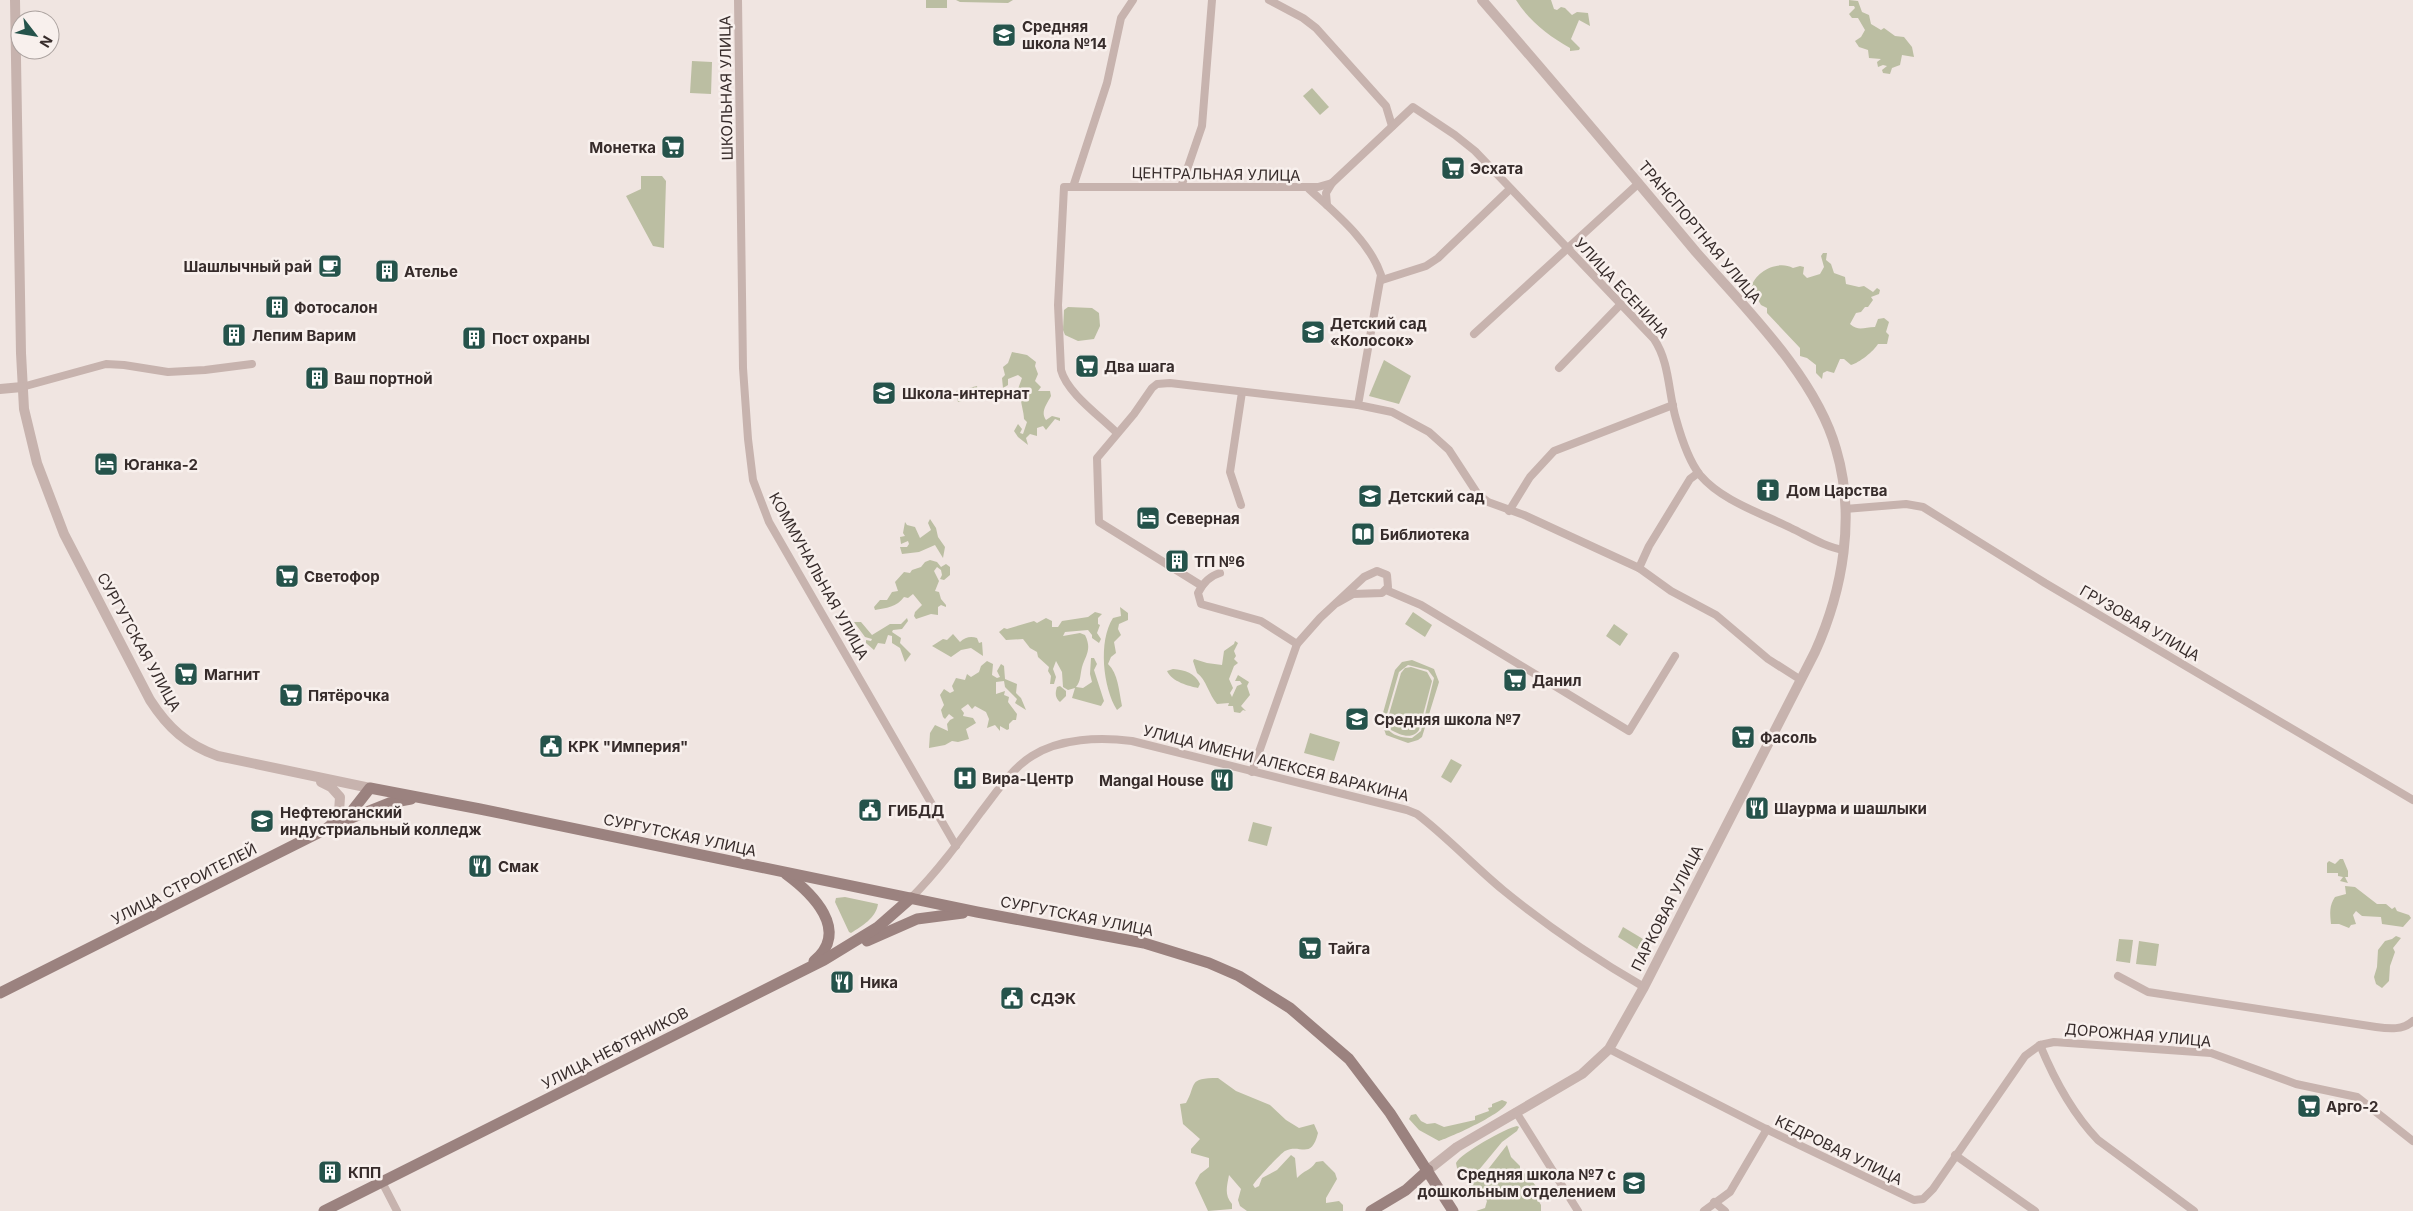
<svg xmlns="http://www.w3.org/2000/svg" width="2413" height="1211" font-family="Inter,sans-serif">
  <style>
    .green { fill: #bbbea2; fill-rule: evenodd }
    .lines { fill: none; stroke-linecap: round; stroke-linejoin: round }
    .minor { stroke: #c7b3ae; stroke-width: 8 }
    .tertiary { stroke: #c7b3ae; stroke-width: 10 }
    .secondary { stroke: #9b827f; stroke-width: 11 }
    .labels { text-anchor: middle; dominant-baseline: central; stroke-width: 5; stroke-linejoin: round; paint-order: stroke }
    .poi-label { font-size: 15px; font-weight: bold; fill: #372c2b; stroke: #f8f0ed; text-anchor: start }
    .street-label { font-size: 15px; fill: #372c2b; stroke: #f8f0ed }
  </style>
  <rect width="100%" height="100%" fill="#f0e5e1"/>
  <!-- green -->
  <g class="green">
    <rect x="926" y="0" width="21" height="8"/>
    <polygon points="956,0 1013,0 1008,3 960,2"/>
    <path d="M1516 0H1551L1554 9 1557 10 1561 7 1565 8 1572 15 1577 12 1588 13 1590 26 1579 20 1571 39 1580 48 1579 50 1570 51V48C1549 36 1529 21 1516 0Z"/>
    <polygon points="1849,0 1858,1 1862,12 1869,15 1871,24 1881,30 1884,28 1895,36 1904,37 1912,47 1914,57 1902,55 1900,65 1892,68 1890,74 1883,73 1882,70 1887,66 1883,65 1878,67 1877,62 1881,59 1869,58 1868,50 1859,47 1855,41 1861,37 1865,30 1858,18 1852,18 1849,14 1855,8 1854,6 1849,6"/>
    <polygon points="692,61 712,62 711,94 690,93"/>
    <polygon points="1312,88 1329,107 1320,115 1303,96"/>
    <polygon points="641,176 662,176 666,181 664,248 653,246 626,196 641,189"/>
    <path d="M1823 253H1827L1826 260 1831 264 1834 273 1845 277 1846 284 1859 287 1864 286 1873 292 1877 288 1880 290 1879 294 1871 297 1873 300 1868 307H1865L1861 312 1856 313 1850 324C1859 332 1864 327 1875 327L1878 319 1884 318 1889 322 1886 332 1889 335 1887 344H1878C1874 351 1859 363 1851 365L1844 359H1840L1834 373 1827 371 1823 373 1822 379 1816 373V365L1807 358 1800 356V348L1767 313V308L1761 305 1751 288C1755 271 1778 260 1793 268L1800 266 1804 267 1803 274 1807 278 1820 274 1824 267 1821 256Z"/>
    <polygon points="1068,307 1092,308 1099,313 1100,326 1094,339 1078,341 1065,335 1063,330 1064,310"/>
    <path d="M1012 352 1027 355 1036 362 1035 366 1038 374 1035 381 1041 387 1038 391H1050L1051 396C1047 404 1040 412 1046 420L1052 416 1060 418V421L1055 419 1046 430 1043 426 1037 428V436L1030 434 1026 438 1028 445 1018 437 1014 431 1018 424 1022 429 1020 433 1023 434 1027 422 1024 419C1024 410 1018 397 1022 390L1018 389 1022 378 1018 375 1008 379V385L1003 388 1002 378 1005 375 1003 367 1008 363Z"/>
    <polygon points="1384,360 1411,376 1399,404 1369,396"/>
    <polygon points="977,386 979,397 958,402 956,391"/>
    <polygon points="930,519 936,528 938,537 945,547 943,558 935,545 919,552 902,554 900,547 907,547 909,544 908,541 901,544 900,537 905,536 903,533 905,522 907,525 915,527 920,538 931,530 928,523"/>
    <path d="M930 560 937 562 941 567 946 564 950 567V575L944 580 940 579 942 575 941 570 937 567 934 571 939 581 935 591 939 592 941 599 946 605V607L941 605 938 607V615L931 614 916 619 914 616 915 612 922 605 913 594 908 598 904 597C897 607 886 608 875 610L874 607 880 600H887L892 592 898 591 895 582 904 572 910 573 912 570 921 567 925 562Z"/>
    <path d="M1120 607 1128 613V620L1119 624 1118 629 1121 635 1114 642 1116 653 1111 657 1108 664C1118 673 1119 691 1122 706L1117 710C1103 688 1098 641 1113 618L1121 616Z"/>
    <path d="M1095 612 1102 614 1098 618V624L1100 625 1097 633 1101 639 1099 643 1092 638V635L1088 630 1065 632 1063 636 1080 633 1085 635C1092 649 1086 655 1082 667 1080 675 1081 681 1076 687L1083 688 1092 682 1090 674 1091 658H1094L1097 664 1094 670 1104 701 1101 706 1072 698 1075 688 1068 690 1063 687 1062 672 1056 661 1053 669 1056 677 1054 684H1050L1051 676 1048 671 1049 667 1038 657 1037 652 1030 648 1023 639 1006 640 999 632 1004 628 1007 629 1034 621 1037 623 1046 618 1052 621V627H1058L1062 621 1088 617Z"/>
    <polygon points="1413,612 1432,625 1425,637 1405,624"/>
    <polygon points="907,618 908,621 902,629 893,630 892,632 901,638 900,643 911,654 905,662 900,648 892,643 892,636 888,635 885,644 878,643 874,650 866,643 866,640 871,641 872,639 865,637 854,622 861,622 872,635 890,624 901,624"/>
    <polygon points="1614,624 1628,634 1620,646 1606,636"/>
    <path d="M953 634 960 642C965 637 971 636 977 638L979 643 982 642 983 656 971 648 961 650 951 657 932 646 943 639 947 640Z"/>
    <path d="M1235 641 1238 643 1234 651 1236 656 1234 659 1238 663 1234 666 1229 679 1233 688 1230 693 1232 697 1237 686 1242 684 1240 681H1235L1238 675 1249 682 1247 686 1250 695 1241 706 1246 711 1243 710 1240 713 1234 712 1233 706H1228L1229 703 1217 704C1209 695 1206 679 1197 673L1193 661 1194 659 1207 663 1222 665 1224 651 1234 644Z"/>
    <path d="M1412 660 1434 669 1439 682 1422 737 1418 740 1408 743 1386 735 1381 720 1395 670 1402 662ZM1408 665 1428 670 1434 678 1421 731 1412 738C1400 738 1386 734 1385 721L1399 672Z"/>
    <polygon points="987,661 993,664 992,675 997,678 1000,677 997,671 1001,664 1004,666 1005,679 1017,684 1016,693 1021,698 1026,710 1015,703 1017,699 1005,687 1004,681 996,682 996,694 1005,691 1004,695 1009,697 1008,702 1017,714 1016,720 1013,720 1009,724 1009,729 1007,730 1000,726 1000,731 995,725 987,728 989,719 986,712 975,706 972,709 968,704 961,709 964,713 963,716 973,718 976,723 966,729 969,739 958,742 952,741 945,745 929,748 930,733 935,725 948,731 947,724 950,720 954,718 949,714 945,719 943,717 941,710 944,705 940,695 944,689 950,693 954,691 952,686 956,678 965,680 967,674 971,677 979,672 981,666"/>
    <path d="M1411 667 1427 672 1432 681 1419 730C1412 740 1400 735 1391 730L1387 721 1401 673 1405 668Z"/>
    <path d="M1173 669C1185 670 1195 673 1200 684L1198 688C1189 686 1172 682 1167 671Z"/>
    <path d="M1060 686 1066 691V696L1060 702C1055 698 1055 693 1057 687Z"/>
    <polygon points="1310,733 1340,742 1334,761 1304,753"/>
    <polygon points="1451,759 1462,765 1451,783 1441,777"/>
    <polygon points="1253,822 1272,827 1267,846 1248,841"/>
    <polygon points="2340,859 2343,859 2348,871 2348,877 2345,877 2348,883 2340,881 2343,877 2338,876 2338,873 2327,873 2327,863 2329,861 2335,864"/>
    <path d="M2345 886 2355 887 2377 904H2386L2392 909 2395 907 2397 911 2409 915 2411 918 2403 927 2382 924 2381 917 2362 916 2356 911 2353 915 2356 924 2351 925 2349 928 2339 924H2331C2330 913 2329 906 2335 897L2346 894Z"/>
    <path d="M845 897 878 904C876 918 862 926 851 933L849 932 835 902 836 898Z"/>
    <polygon points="1623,927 1643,939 1637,949 1618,937"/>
    <polygon points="2396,936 2401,938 2393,948 2395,952 2390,966 2389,981 2382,988 2376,984 2374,977 2377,967 2378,950 2385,941 2392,939"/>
    <polygon points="2119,939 2133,940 2130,963 2116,961"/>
    <polygon points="2139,941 2159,944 2156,966 2136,964"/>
    <path d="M1218 1078 1236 1091 1270 1105 1286 1120 1299 1128 1314 1124 1318 1133C1311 1161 1300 1143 1285 1151 1281 1153 1255 1181 1253 1185L1255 1188 1259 1186 1262 1178 1277 1170 1291 1155 1295 1158 1297 1178C1304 1170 1310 1171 1316 1162L1323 1161 1335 1173 1337 1179 1326 1198V1203L1339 1201 1343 1205V1211H1247L1240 1206 1238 1200 1241 1189 1229 1175C1227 1186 1224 1195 1232 1204V1209L1208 1211 1195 1183 1200 1174 1209 1167V1158L1191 1153V1149L1200 1139 1183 1124 1180 1104 1186 1103C1197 1084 1187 1078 1218 1078Z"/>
    <path d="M1502 1100 1507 1102C1505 1113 1451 1137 1439 1141L1419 1130 1409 1119 1411 1115 1416 1114 1421 1121 1427 1124 1435 1123 1444 1127 1475 1120V1116L1489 1111 1488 1108 1492 1107V1104Z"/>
    <path d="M1517 1126 1519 1127 1517 1131 1502 1142 1478 1171 1466 1178 1458 1173 1456 1163C1461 1153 1506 1128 1517 1126Z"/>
    <polygon points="1507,1145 1511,1157 1520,1166 1520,1172 1527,1174 1538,1189 1537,1198 1541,1205 1541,1211 1476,1211 1485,1208 1487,1201 1485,1198 1478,1196 1475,1199 1471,1198 1472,1193 1468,1191 1469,1185 1489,1168"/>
  </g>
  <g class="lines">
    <!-- minor -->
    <g class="minor">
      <polyline points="738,0 743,368 748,439 753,480 769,522 956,846"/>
      <polyline points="1269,0 1303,18 1316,28 1386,106 1392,126"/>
      <polyline points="1073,187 1107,83 1121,18 1133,0"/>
      <polyline points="1181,187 1202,126 1212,0"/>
      <path d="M1309 189C1335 213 1369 240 1381 275L1358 405 1392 412 1429 432 1449 450 1477 493 1488 502 1524 515 1639 568 1671 591 1716 615 1768 659 1801 680"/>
      <polyline points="1327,205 1326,193 1332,183"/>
      <polyline points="1382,280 1426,266 1438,258 1510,189"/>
      <polyline points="1474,334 1639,183"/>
      <polyline points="1559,368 1620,305"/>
      <polyline points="22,387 106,364 124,365 168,372 205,370 252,364"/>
      <path d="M1117 433C1100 416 1067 393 1061 370L1058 305 1064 187H1318L1332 183 1413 107 1455 135 1475 151 1654 339C1670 363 1668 392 1676 419 1681 437 1688 460 1700 475 1722 501 1761 513 1791 528 1808 536 1825 547 1844 550"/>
      <polyline points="1241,505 1230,472 1242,392"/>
      <polyline points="1845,509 1906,504 1923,507 2045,583 2413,800"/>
      <polyline points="1509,511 1530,477 1554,451 1673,405"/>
      <polyline points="1639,568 1649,546 1690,479 1698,473"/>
      <path d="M1220 573C1209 576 1203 583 1198 593L1201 604 1261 621 1297 644"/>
      <polyline points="1202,586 1099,522 1097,458 1134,414 1152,388 1157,384 1170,383 1358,405"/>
      <polyline points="1386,590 1421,605 1629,731 1675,656"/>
      <polyline points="1252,772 1297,644 1320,618 1364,577 1377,571 1387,575 1388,587 1382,593 1353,594 1337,603"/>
      <path d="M911 898C937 872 959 842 981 812 996 793 1011 769 1032 756 1060 738 1100 737 1132 741L1407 810 1417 814C1447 837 1474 866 1503 890 1547 926 1594 958 1644 987"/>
      <path d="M2118 976 2148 992 2376 1027C2390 1029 2403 1030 2413 1021"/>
      <path d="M2040 1045C2054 1079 2072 1113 2098 1140L2194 1211"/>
      <polyline points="1609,1049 1772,1132 1914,1200 1923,1199 1933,1189 2025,1056 2040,1045 2054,1042 2211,1053 2296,1084 2357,1097 2413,1141"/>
      <polyline points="1516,1112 1578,1211"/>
      <polyline points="1955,1155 2035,1211"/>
      <polyline points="382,1182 397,1211"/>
      <polyline points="1714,1202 1725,1211"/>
      <polyline points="1704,1211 1730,1192 1767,1129"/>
    </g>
    <!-- tertiary -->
    <g class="tertiary">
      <path d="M15 0 21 353 24 409 37 463 64 534 150 700C168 728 187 745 218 756L370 788"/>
      <polyline points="0,389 22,387"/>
      <polyline points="321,782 331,787 340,797 339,812 330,825"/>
      <path d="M1428 1170 1457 1147 1582 1074 1609 1049 1644 987 1815 652C1843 590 1856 516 1836 449 1816 377 1745 308 1696 252 1625 167 1554 83 1482 0"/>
    </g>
    <!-- secondary -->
    <g class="secondary">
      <polyline points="349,819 389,803 411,799"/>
      <path d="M786 874C812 893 851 931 814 961"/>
      <polyline points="867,941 917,919 963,913"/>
      <polyline points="0,993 324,830 352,811 370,788 480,809 977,912 1144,943 1209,963 1239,976 1290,1008 1349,1059 1390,1113 1453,1211"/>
      <polyline points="324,1211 824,960 878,927 911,898"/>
      <polyline points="1371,1211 1406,1190 1428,1170"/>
    </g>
  </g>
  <!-- icons -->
  <defs>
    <g id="school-square" transform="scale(1.25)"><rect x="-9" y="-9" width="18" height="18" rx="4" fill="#25534b" stroke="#f8f0ed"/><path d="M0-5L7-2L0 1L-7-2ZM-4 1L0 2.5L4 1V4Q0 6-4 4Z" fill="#fff"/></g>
    <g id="supermarket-square" transform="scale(1.25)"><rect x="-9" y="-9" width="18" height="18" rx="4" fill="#25534b" stroke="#f8f0ed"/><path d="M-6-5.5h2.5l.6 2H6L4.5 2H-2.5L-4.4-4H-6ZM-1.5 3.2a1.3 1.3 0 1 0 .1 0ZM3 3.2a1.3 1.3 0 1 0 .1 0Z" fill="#fff"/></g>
    <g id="cafe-square" transform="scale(1.25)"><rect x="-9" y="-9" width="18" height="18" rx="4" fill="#25534b" stroke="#f8f0ed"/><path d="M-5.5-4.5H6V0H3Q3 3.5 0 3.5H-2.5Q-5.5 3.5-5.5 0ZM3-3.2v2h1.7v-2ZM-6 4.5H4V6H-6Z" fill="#fff"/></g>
    <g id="building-square" transform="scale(1.25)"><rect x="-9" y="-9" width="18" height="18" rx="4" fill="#25534b" stroke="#f8f0ed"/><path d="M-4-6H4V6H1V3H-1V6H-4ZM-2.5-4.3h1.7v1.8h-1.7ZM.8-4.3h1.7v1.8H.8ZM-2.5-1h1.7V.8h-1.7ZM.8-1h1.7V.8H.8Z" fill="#fff"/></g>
    <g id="hotel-square" transform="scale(1.25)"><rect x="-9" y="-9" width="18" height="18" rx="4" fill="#25534b" stroke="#f8f0ed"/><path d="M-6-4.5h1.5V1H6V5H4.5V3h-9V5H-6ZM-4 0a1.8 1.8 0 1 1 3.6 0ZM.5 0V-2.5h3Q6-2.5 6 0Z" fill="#fff"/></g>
    <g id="church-square" transform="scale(1.25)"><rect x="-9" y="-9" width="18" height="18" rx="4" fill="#25534b" stroke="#f8f0ed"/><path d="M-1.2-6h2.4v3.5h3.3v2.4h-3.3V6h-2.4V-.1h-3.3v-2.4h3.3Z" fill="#fff"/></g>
    <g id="library-square" transform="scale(1.25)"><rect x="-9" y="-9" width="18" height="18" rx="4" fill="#25534b" stroke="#f8f0ed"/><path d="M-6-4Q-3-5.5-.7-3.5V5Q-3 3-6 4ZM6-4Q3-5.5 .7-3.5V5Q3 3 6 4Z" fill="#fff"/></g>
    <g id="civic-square" transform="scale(1.25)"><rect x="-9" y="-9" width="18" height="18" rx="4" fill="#25534b" stroke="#f8f0ed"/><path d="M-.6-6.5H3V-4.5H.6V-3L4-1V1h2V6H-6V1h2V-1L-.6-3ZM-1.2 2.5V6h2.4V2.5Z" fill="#fff"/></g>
    <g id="hospital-square" transform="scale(1.25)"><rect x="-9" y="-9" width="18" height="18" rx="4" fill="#25534b" stroke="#f8f0ed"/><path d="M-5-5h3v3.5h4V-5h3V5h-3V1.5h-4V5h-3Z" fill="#fff"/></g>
    <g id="restaurant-square" transform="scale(1.25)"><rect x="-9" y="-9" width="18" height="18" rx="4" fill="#25534b" stroke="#f8f0ed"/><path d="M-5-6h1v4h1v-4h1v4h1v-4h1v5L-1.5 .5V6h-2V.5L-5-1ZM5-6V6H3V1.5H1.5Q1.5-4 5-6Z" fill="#fff"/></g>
    <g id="university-square" transform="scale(1.25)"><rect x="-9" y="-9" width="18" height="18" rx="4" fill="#25534b" stroke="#f8f0ed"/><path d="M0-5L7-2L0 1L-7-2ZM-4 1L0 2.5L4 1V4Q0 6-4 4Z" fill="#fff"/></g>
  </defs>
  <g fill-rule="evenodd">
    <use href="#school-square" x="1004" y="35"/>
    <use href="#supermarket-square" x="673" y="147"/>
    <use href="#supermarket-square" x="1453" y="168"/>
    <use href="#cafe-square" x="330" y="266"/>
    <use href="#building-square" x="387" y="271"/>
    <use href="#building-square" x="277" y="307"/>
    <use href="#school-square" x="1313" y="332"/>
    <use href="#building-square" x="234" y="335"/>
    <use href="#building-square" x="474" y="338"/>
    <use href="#supermarket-square" x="1087" y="366"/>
    <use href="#building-square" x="317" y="378"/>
    <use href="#school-square" x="884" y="393"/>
    <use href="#hotel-square" x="106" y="464"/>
    <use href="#church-square" x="1768" y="490"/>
    <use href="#school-square" x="1370" y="496"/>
    <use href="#hotel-square" x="1148" y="518"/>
    <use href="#library-square" x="1363" y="534"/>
    <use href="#building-square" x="1177" y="561"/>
    <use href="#supermarket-square" x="287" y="576"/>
    <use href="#supermarket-square" x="186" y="674"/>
    <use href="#supermarket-square" x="1515" y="680"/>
    <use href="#supermarket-square" x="291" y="695"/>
    <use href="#school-square" x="1357" y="719"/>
    <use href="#supermarket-square" x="1743" y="737"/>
    <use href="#civic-square" x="551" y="746"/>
    <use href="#hospital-square" x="965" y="778"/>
    <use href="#restaurant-square" x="1222" y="780"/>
    <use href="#restaurant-square" x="1757" y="808"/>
    <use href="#civic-square" x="870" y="810"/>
    <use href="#university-square" x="262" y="821"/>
    <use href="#restaurant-square" x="480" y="866"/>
    <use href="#supermarket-square" x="1310" y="948"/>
    <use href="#restaurant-square" x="842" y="982"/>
    <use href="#civic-square" x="1012" y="998"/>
    <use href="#supermarket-square" x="2309" y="1106"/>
    <use href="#building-square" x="330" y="1172"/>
    <use href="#school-square" x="1634" y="1183"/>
  </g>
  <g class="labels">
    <!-- poi labels -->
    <g class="poi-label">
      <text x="1022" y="26">Средняя<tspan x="1022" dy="17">школа №14</tspan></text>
      <text x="656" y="147" text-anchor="end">Монетка</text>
      <text x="1470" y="168">Эсхата</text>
      <text x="312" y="266" text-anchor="end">Шашлычный рай</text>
      <text x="404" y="271">Ателье</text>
      <text x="294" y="307">Фотосалон</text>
      <text x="1330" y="323">Детский сад<tspan x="1330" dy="17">«Колосок»</tspan></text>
      <text x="252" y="335">Лепим Варим</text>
      <text x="492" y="338">Пост охраны</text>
      <text x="1104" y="366">Два шага</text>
      <text x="334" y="378">Ваш портной</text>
      <text x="902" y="393">Школа-интернат</text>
      <text x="124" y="464">Юганка-2</text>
      <text x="1786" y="490">Дом Царства</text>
      <text x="1388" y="496">Детский сад</text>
      <text x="1166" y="518">Северная</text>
      <text x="1380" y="534">Библиотека</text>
      <text x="1194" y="561">ТП №6</text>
      <text x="304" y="576">Светофор</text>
      <text x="204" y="674">Магнит</text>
      <text x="1532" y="680">Данил</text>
      <text x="308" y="695">Пятёрочка</text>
      <text x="1374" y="719">Средняя школа №7</text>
      <text x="1760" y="737">Фасоль</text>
      <text x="568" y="746">КРК "Империя"</text>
      <text x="982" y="778">Вира-Центр</text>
      <text x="1204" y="780" text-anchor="end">Mangal House</text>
      <text x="1774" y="808">Шаурма и шашлыки</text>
      <text x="888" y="810">ГИБДД</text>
      <text x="280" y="812">Нефтеюганский<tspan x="280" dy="17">индустриальный колледж</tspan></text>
      <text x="498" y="866">Смак</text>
      <text x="1328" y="948">Тайга</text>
      <text x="860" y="982">Ника</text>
      <text x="1030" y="998">СДЭК</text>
      <text x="2326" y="1106">Арго-2</text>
      <text x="348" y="1172">КПП</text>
      <text x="1616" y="1174" text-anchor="end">Средняя школа №7 с<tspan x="1616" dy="17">дошкольным отделением</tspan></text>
    </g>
    <!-- street labels -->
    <g class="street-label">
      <text transform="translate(726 88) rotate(-91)">ШКОЛЬНАЯ УЛИЦА</text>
      <text transform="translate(1216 174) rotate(1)">ЦЕНТРАЛЬНАЯ УЛИЦА</text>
      <text transform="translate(1700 232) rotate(50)">ТРАНСПОРТНАЯ УЛИЦА</text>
      <text transform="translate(1622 288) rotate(47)">УЛИЦА ЕСЕНИНА</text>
      <text transform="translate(819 576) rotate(61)">КОММУНАЛЬНАЯ УЛИЦА</text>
      <text transform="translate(2140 623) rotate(30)">ГРУЗОВАЯ УЛИЦА</text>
      <text transform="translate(139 642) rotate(61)">СУРГУТСКАЯ УЛИЦА</text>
      <text transform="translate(1276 763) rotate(14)">УЛИЦА ИМЕНИ АЛЕКСЕЯ ВАРАКИНА</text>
      <text transform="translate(680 835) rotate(12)">СУРГУТСКАЯ УЛИЦА</text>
      <text transform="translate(184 884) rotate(-27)">УЛИЦА СТРОИТЕЛЕЙ</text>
      <text transform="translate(1667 908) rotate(-63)">ПАРКОВАЯ УЛИЦА</text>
      <text transform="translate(1077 916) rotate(11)">СУРГУТСКАЯ УЛИЦА</text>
      <text transform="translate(2138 1035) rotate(5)">ДОРОЖНАЯ УЛИЦА</text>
      <text transform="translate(615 1048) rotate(-27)">УЛИЦА НЕФТЯНИКОВ</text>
      <text transform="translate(1839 1150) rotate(26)">КЕДРОВАЯ УЛИЦА</text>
    </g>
  </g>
  <!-- north arrow -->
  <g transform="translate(35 35) rotate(121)"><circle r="24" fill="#f8f0ed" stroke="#aba29f"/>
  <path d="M0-4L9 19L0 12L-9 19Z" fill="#25534b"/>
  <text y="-8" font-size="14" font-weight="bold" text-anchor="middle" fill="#372c2b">N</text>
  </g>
</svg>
